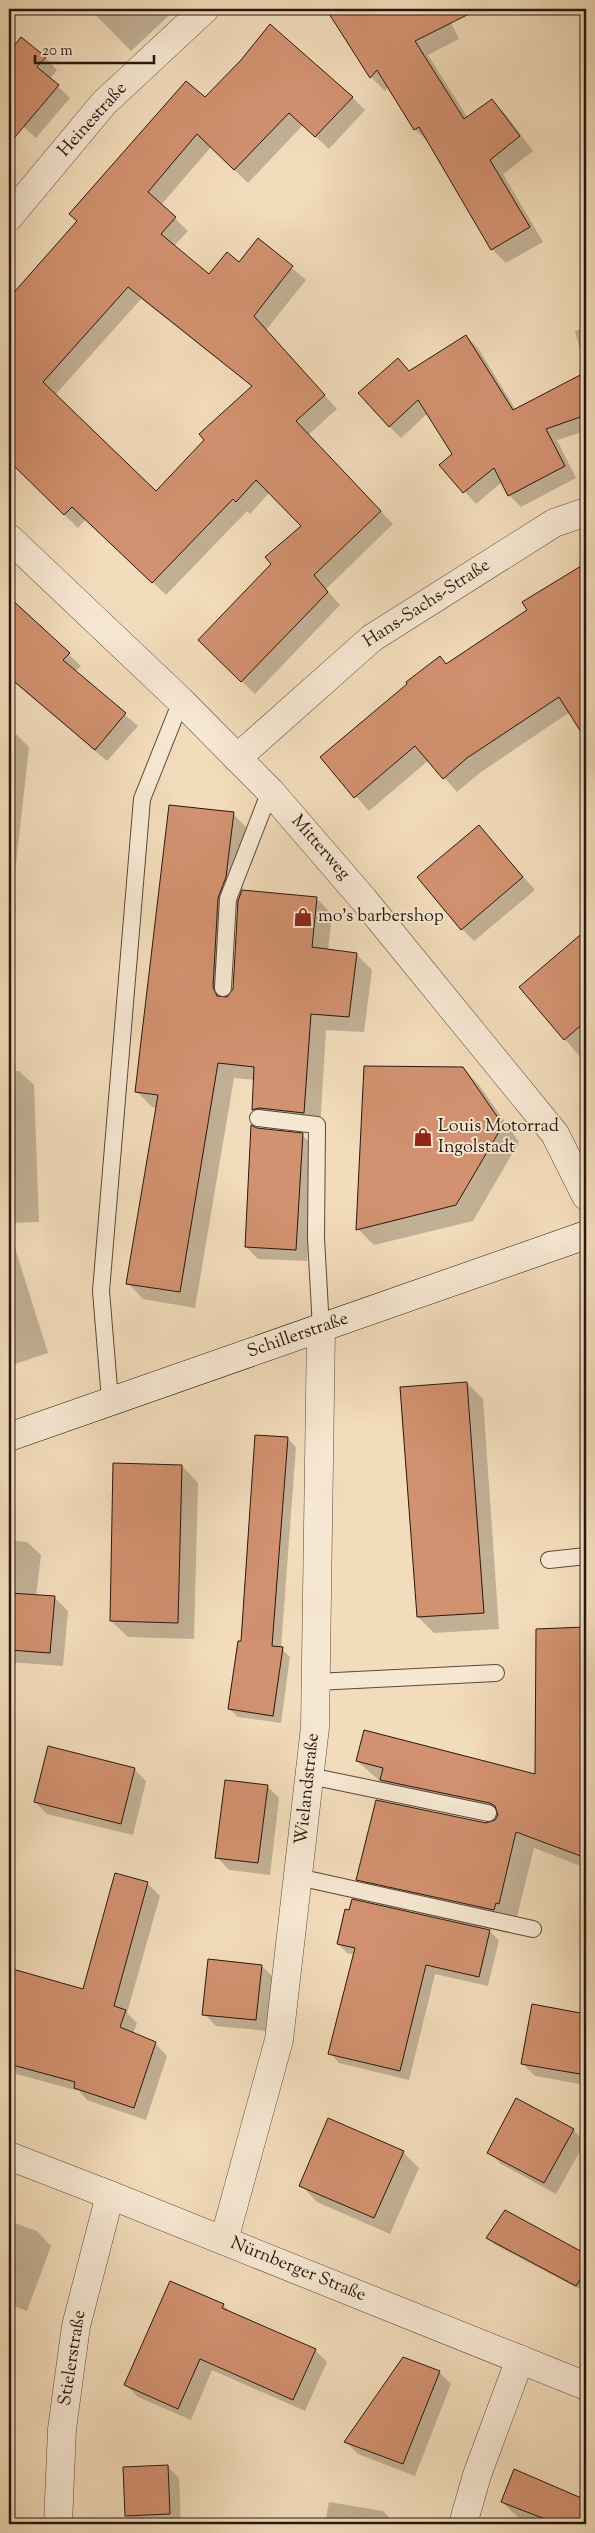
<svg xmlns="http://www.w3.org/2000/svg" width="595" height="2533" font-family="'Sorts Mill Goudy',serif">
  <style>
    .shadow { fill: #0003; fill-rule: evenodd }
    .building { fill: #d29170; stroke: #27180d; fill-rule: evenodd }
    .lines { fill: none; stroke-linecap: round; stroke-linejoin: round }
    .service-casing { stroke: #5a4938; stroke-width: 18 }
    .minor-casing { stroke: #5a4938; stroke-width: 29 }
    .tertiary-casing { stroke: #5a4938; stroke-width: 29 }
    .secondary-casing { stroke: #27180d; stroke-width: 29 }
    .service { stroke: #f7e8d3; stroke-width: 16 }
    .minor { stroke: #f7e8d3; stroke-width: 28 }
    .tertiary { stroke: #f7e8d3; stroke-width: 28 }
    .secondary { stroke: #f7e8d3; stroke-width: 28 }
    .labels { text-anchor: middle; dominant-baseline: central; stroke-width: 4; stroke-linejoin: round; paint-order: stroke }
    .street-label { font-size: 18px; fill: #27180d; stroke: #f7e8d3 }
    .poi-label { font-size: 18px; fill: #27180d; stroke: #f7e8d3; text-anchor: start }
  </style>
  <rect width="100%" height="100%" fill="#f3dcbb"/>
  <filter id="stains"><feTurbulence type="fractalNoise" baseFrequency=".004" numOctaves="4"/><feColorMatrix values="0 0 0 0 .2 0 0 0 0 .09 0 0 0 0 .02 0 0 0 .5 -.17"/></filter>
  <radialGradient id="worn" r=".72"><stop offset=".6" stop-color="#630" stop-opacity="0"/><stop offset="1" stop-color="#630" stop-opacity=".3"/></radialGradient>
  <!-- shadow -->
  <g class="shadow">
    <polygon points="90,9 176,9 131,51"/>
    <polygon points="327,9 444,9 459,39 428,55 468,118 492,101 506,115 533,151 503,174 543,242 506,263 492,249 429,143 415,129 389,86 385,91 371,77"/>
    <polygon points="9,44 34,72 46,58 57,70 50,79 70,98 36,138 17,121 9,130"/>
    <path d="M352 97 365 110 329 149 303 125 248 183 211 147 161 205 188 231 174 246 209 276 239 264 259 240 306 280 266 330 337 409 308 435 393 524 326 589 340 605 255 694 199 640 273 564 302 526 270 492 250 514 247 511 166 595 86 519 78 528 9 460V300L78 222 205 99ZM141 299 253 387 156 493 55 395Z"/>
    <polygon points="586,327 586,372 575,331"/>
    <polygon points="466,336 478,348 516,410 586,376 586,431 557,440 576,478 521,507 509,495 502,482 476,504 441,465 454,454 428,413 401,438 389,426 410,372"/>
    <polygon points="586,565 586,738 570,712 481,772 457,792 429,760 369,811 322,757 440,658 447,665 529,610 524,602"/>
    <polygon points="19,608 81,666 75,672 138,726 107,761 9,678 9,620"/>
    <polygon points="9,734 17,735 29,747 12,900 16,904 9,978"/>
    <path d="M233 814 249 830 242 891 316 898 332 914 328 950 356 954 372 970 364 1032 326 1030 320 1129 269 1126 253 1110 255 1080 234 1078 195 1308 143 1299 128 1283 157 1108 152 1107 136 1091ZM238 901 234 989 229 997 233 915Z"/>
    <polygon points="479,826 535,890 474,941 462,929"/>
    <polygon points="586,932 586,1064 521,987"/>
    <polygon points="463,1068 479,1085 519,1142 473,1221 374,1245 358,1229"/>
    <polygon points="9,1071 19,1071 34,1085 39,1222 9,1223"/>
    <polygon points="256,1129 302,1135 315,1147 307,1261 258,1259 246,1247"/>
    <polygon points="9,1229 48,1353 9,1366"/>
    <polygon points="467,1383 483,1399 499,1629 434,1633 418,1617"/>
    <polygon points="287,1438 296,1447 281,1648 290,1657 281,1723 238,1717 229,1709"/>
    <polygon points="182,1466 198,1483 194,1639 128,1637 111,1621"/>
    <polygon points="9,1540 27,1542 41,1555 36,1596 55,1598 68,1611 63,1666 9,1662"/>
    <polygon points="586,1628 586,1868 534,1848 516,1921 375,1897 358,1879 496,1821 497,1818 399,1798 357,1761 536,1775 538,1630"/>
    <polygon points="134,1769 146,1781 133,1835 47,1814 35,1802"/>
    <polygon points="267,1786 279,1798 270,1875 229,1870 217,1857"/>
    <polygon points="147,1883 160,1896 127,2013 137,2023 133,2034 155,2043 167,2056 146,2120 87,2100 79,2091 9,2072 9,1969 83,1990"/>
    <polygon points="489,1931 499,1940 488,1986 435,1974 409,2080 339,2063 330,2053 354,1955 347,1953 338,1944"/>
    <polygon points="262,1966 274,1978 268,2031 216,2026 204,2014"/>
    <polygon points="533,2006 586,2016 586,2085 535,2076 523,2064"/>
    <polygon points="573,2130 585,2142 556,2194 501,2164 489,2152"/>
    <polygon points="403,2152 419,2168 390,2234 317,2202 301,2185"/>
    <polygon points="506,2212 586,2255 586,2286 583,2291 494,2244 488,2238"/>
    <polygon points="9,2221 37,2231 51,2246 27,2311 9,2304"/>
    <polygon points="223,2305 232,2313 315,2350 327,2362 305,2411 212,2370 191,2420 138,2397 126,2385"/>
    <polygon points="439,2372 451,2384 415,2476 358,2454 346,2442"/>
    <polygon points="167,2466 179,2478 181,2524 136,2524 127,2515"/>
    <polygon points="515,2471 586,2501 586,2524 533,2524 520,2519 502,2502"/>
    <polygon points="329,2502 383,2511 395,2524 325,2524"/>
  </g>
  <!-- building -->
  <g class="building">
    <polygon points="326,9 479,9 415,41 464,119 492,99 520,136 490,160 530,227 491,250 419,127 414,130 377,70 370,78"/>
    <path d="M270 24 353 97 315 137 289 113 234 170 197 134 148 192 176 217 161 234 209 274 227 252 239 262 258 238 293 266 254 316 325 395 296 421 381 511 314 575 328 592 241 682 198 640 271 564 265 557 301 526 256 480 236 502 233 499 152 583 72 507 64 515 9 461V298L77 221 69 214 186 81 205 97 241 60ZM128 287 252 386 199 434 204 440 156 491 43 382Z"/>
    <polygon points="21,37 46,57 37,67 59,85 9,144 9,42 14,46"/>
    <polygon points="466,335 513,410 586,372 586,415 546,429 565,466 508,496 494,468 463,493 439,465 452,454 418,400 389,427 358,393 398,358 409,371"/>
    <polygon points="586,563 586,740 559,697 467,758 443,779 415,746 354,798 320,757 407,684 406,682 440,656 446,664 527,610 522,602"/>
    <polygon points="9,597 70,653 63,660 126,713 95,750 9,677"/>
    <polygon points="169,805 234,812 226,877 218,898 213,987 217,996 227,997 233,989 238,901 242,890 317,897 312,947 357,953 349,1017 311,1014 304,1113 259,1108 252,1110 254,1067 218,1063 180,1292 126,1284 158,1095 135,1092"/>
    <polygon points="479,825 523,877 461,930 417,877"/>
    <polygon points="586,930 586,1021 564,1040 519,987"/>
    <polygon points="364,1066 463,1067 503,1125 456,1205 356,1230"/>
    <polygon points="251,1125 257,1128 303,1133 296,1250 245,1247"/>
    <polygon points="467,1382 484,1613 417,1617 400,1387"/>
    <polygon points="255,1435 288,1437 272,1646 283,1647 273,1716 228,1709 238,1641 241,1641"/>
    <polygon points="113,1463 182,1465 178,1623 110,1621"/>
    <polygon points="9,1593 55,1596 50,1653 9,1650"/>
    <polygon points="586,1627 586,1858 516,1832 499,1904 496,1903 494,1910 356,1880 376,1800 486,1823 495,1820 498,1815 495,1806 490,1803 380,1780 383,1768 356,1761 364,1730 535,1774 536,1629"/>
    <polygon points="48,1746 135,1768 121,1824 34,1802"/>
    <polygon points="225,1780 268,1785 258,1863 215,1858"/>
    <polygon points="115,1873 148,1882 114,2006 126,2010 120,2027 156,2042 134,2108 74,2088 75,2082 9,2064 9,1968 83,1989"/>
    <polygon points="352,1899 490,1930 479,1977 426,1965 400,2071 328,2054 355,1948 337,1944 345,1909 349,1910"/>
    <polygon points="208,1959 262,1965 256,2020 202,2015"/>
    <polygon points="532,2004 586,2014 586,2075 521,2064"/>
    <polygon points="516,2098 574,2129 544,2183 487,2153"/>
    <polygon points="328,2118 404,2151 374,2218 299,2186"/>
    <polygon points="505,2210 586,2254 586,2271 576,2286 486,2238"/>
    <polygon points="170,2281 224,2304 222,2308 316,2349 293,2400 200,2359 178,2409 124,2385"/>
    <polygon points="403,2357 440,2371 403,2464 344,2442"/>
    <polygon points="168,2465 170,2514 125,2516 123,2467"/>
    <polygon points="514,2469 586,2500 586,2524 558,2524 501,2502"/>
  </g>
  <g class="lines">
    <!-- service casing -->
    <g class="service-casing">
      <g id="service">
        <polyline points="223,988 228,899 270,791"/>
        <polyline points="258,1118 317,1125 316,1238 321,1329"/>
        <polyline points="110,1400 101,1291 142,799 181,701"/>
        <polyline points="549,1560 586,1556"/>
        <polyline points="316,1682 496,1673"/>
        <polyline points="310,1776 488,1813"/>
        <polyline points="298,1877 533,1929"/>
      </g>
    </g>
    <!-- minor casing -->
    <g class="minor-casing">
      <g id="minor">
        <polyline points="9,217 104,103 205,9"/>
        <polyline points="9,538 181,701 270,791 364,900 555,1134 586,1196"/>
        <polyline points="237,758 372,638 554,523 586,512"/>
        <polyline points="224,2240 279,2040 315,1727 321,1329"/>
        <polyline points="58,2524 62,2429 76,2326 110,2195"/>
        <polyline points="463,2524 477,2475 520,2359"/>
      </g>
    </g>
    <!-- tertiary casing -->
    <g class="tertiary-casing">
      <polyline id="tertiary" points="9,2156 110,2195 586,2386"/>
    </g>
    <!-- secondary casing -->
    <g class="secondary-casing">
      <polyline id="secondary" points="9,1437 586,1235"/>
    </g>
    <!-- service -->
    <use href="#service" class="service"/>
    <!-- minor -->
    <use href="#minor" class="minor"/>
    <!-- tertiary -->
    <use href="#tertiary" class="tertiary"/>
    <!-- secondary -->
    <use href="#secondary" class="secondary"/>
  </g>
  <!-- icons -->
  <defs>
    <g id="shop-bare" transform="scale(1.5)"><path d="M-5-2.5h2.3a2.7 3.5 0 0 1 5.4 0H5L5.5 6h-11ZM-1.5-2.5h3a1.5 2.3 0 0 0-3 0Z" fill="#8f2418" stroke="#f7e8d3" stroke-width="2.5" paint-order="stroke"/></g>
  </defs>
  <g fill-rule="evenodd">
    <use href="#shop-bare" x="303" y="917"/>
    <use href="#shop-bare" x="423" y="1137"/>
  </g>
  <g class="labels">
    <!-- street labels -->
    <g class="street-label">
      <text transform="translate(93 120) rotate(-48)">Heinestraße</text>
      <text transform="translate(427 604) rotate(-33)">Hans-Sachs-Straße</text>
      <text transform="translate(320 848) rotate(49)">Mitterweg</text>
      <text transform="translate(298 1336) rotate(-19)">Schillerstraße</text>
      <text transform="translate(308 1789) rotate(-84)">Wielandstraße</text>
      <text transform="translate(298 2270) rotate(22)">Nürnberger Straße</text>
      <text transform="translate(73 2358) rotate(-81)">Stielerstraße</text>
    </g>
    <!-- poi labels -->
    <g class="poi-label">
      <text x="318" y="917">mo's barbershop</text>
      <text x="438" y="1127">Louis Motorrad<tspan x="438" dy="21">Ingolstadt</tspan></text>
    </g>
  </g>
  <!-- margin -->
  <rect width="595" height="2533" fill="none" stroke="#f3dcbb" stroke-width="30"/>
  <rect x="10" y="10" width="575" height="2513" fill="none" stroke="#27180d" stroke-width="2.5"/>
  <rect x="15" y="15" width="565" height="2503" fill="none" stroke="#27180d"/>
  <!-- scale -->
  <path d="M35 55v8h119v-8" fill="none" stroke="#27180d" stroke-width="2.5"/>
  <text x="42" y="55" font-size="15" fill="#27180d" stroke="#f7e8d3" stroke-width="4" paint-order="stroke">20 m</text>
  <rect width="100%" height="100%" filter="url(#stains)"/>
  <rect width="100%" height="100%" fill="url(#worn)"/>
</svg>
